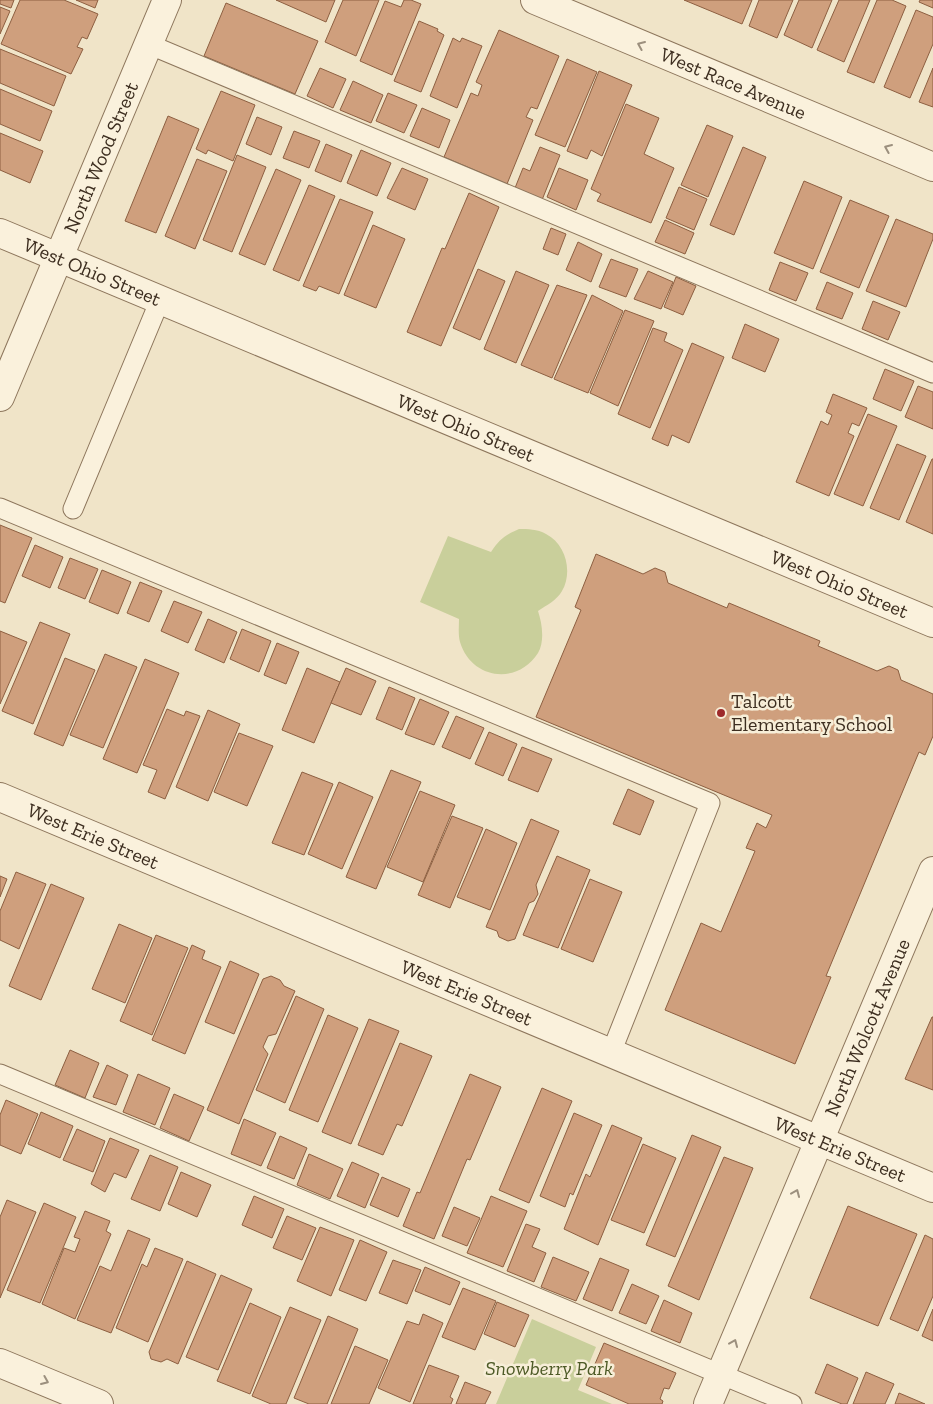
<svg xmlns="http://www.w3.org/2000/svg" width="933" height="1404" font-family="'Zilla Slab',serif">
  <style>
    .green { fill: #c9cf9b }
    .building { fill: #cf9f7d; stroke: #8d5f41 }
    .lines { fill: none; stroke-linecap: round; stroke-linejoin: round }
    .lane-casing { stroke: #8d765c; stroke-width: 21 }
    .street-casing { stroke: #8d765c; stroke-width: 30 }
    .lane { stroke: #faf1dc; stroke-width: 19 }
    .street { stroke: #faf1dc; stroke-width: 28 }
    .oneway { stroke: #9c907e }
    .poi-dot { fill: #9e2a2b; stroke: #f7eed8; stroke-width: 2 }
    .labels { text-anchor: middle; dominant-baseline: central; stroke-width: 5; stroke-linejoin: round; paint-order: stroke }
    .street-label { font-size: 20px; fill: #3d2e20; stroke: #f7eed8 }
    .poi-label { font-size: 20px; fill: #3d2e20; stroke: #f7eed8; text-anchor: start }
    .park-label { font-size: 20px; font-style: italic; fill: #4d5a26; stroke: #f7eed8 }
  </style>
  <rect width="100%" height="100%" fill="#f0e4c8"/>
  <!-- green -->
  <g class="green">
    <path d="M519 529C528 529 537 529 546 534 566 544 573 572 562 591 557 600 547 605 538 611 542 623 545 641 538 653 517 686 471 679 460 642 458 634 459 626 459 619L420 602 448 536 491 552C499 540 505 535 519 529Z"/>
    <polygon points="532,1319 596,1347 578,1390 612,1404 496,1404"/>
  </g>
  <!-- building -->
  <g class="building">
    <polygon points="0,0 14,0 11,8 0,4"/>
    <polygon points="20,0 64,0 98,14 87,39 82,37 77,47 83,49 71,74 1,44"/>
    <polygon points="76,0 98,0 95,8"/>
    <polygon points="276,0 335,0 326,22"/>
    <polygon points="343,0 379,0 356,56 325,42"/>
    <polygon points="404,0 411,0 421,4 392,75 360,61 385,1 401,7"/>
    <polygon points="684,0 752,0 742,24"/>
    <polygon points="759,0 793,0 777,38 749,26"/>
    <polygon points="799,0 832,0 812,48 784,35"/>
    <polygon points="839,0 870,0 844,62 817,50"/>
    <polygon points="877,0 892,0 906,6 874,83 847,72"/>
    <polygon points="920,0 933,0 933,8 919,2"/>
    <polygon points="226,3 318,41 295,94 204,56"/>
    <polygon points="0,7 10,11 0,34"/>
    <polygon points="916,10 933,17 933,44 910,98 884,87"/>
    <polygon points="419,21 438,29 437,31 444,35 421,92 394,81"/>
    <polygon points="499,30 559,56 537,109 531,107 526,117 533,120 507,184 444,157 471,93 478,96 482,85 476,82"/>
    <polygon points="453,38 460,42 462,38 482,46 457,108 430,96"/>
    <polygon points="0,49 66,76 54,106 0,83"/>
    <polygon points="567,59 597,72 565,147 535,135"/>
    <polygon points="320,68 346,79 333,108 307,96"/>
    <polygon points="933,68 933,107 919,102"/>
    <polygon points="599,71 632,85 602,156 591,150 587,159 567,151"/>
    <polygon points="353,81 383,95 371,123 340,110"/>
    <polygon points="0,89 52,111 40,141 0,124"/>
    <polygon points="221,91 255,105 233,161 208,150 206,154 196,149"/>
    <polygon points="388,93 417,105 404,133 376,121"/>
    <polygon points="626,104 659,118 644,154 674,168 651,223 597,201 601,194 591,189"/>
    <polygon points="422,108 450,120 439,148 410,136"/>
    <polygon points="168,116 199,129 156,233 125,221"/>
    <polygon points="257,117 282,127 271,155 246,144"/>
    <polygon points="707,125 733,136 708,197 681,185"/>
    <polygon points="294,131 320,141 309,168 283,158"/>
    <polygon points="0,133 43,151 30,183 0,170"/>
    <polygon points="326,144 352,155 341,182 315,171"/>
    <polygon points="540,147 560,155 542,200 515,188 523,168 530,171"/>
    <polygon points="743,147 766,157 734,235 710,225"/>
    <polygon points="361,150 391,163 377,196 347,183"/>
    <polygon points="237,155 266,167 232,252 203,240"/>
    <polygon points="197,159 227,171 195,249 165,236"/>
    <polygon points="402,168 428,179 415,210 387,198"/>
    <polygon points="559,168 588,180 576,210 547,197"/>
    <polygon points="276,169 301,180 265,265 239,254"/>
    <polygon points="804,181 842,197 813,269 774,253"/>
    <polygon points="309,185 335,196 299,281 273,270"/>
    <polygon points="679,187 707,199 694,230 666,218"/>
    <polygon points="469,193 499,207 441,346 407,332 442,248 445,249"/>
    <polygon points="340,199 373,212 339,294 319,286 316,291 303,286"/>
    <polygon points="850,200 889,216 859,288 820,272"/>
    <polygon points="896,219 933,234 933,239 906,307 866,291"/>
    <polygon points="665,220 694,233 685,254 655,242"/>
    <polygon points="373,225 405,239 376,308 344,295"/>
    <polygon points="551,228 566,234 558,255 543,249"/>
    <polygon points="578,242 602,254 591,282 566,270"/>
    <polygon points="611,259 638,269 626,297 599,287"/>
    <polygon points="780,262 808,273 796,301 769,290"/>
    <polygon points="478,269 505,281 480,340 453,328"/>
    <polygon points="516,271 549,285 516,363 484,349"/>
    <polygon points="648,271 673,282 661,309 634,299"/>
    <polygon points="676,277 696,286 683,315 664,307"/>
    <polygon points="827,282 853,293 842,319 816,309"/>
    <polygon points="557,285 587,295 552,378 521,365"/>
    <polygon points="592,295 623,311 588,393 554,379"/>
    <polygon points="873,301 900,312 888,340 862,329"/>
    <polygon points="625,310 654,321 618,406 590,393"/>
    <polygon points="745,324 779,339 765,372 732,358"/>
    <polygon points="653,328 667,333 664,341 683,350 650,428 618,414"/>
    <polygon points="692,343 724,357 689,443 672,435 668,446 652,439"/>
    <polygon points="885,369 914,381 901,411 873,399"/>
    <polygon points="918,386 933,392 933,429 905,417"/>
    <polygon points="833,394 867,408 859,426 852,423 848,433 854,436 829,496 796,482 821,421 828,425 832,415 826,412"/>
    <polygon points="868,414 897,426 863,506 834,494"/>
    <polygon points="897,444 926,456 899,520 870,508"/>
    <polygon points="932,459 933,459 933,534 906,522"/>
    <polygon points="0,525 32,538 5,603 0,601"/>
    <polygon points="35,545 63,557 50,588 22,576"/>
    <polygon points="596,554 643,574 655,568 665,572 668,583 727,608 729,603 820,641 818,646 877,671 889,666 898,670 901,680 933,694 933,736 925,755 919,752 826,976 831,977 795,1064 665,1010 701,923 721,932 755,851 746,848 757,823 766,828 772,815 536,717 581,610 575,607"/>
    <polygon points="70,558 98,569 85,599 58,588"/>
    <polygon points="102,570 131,582 118,614 89,602"/>
    <polygon points="140,582 162,591 149,622 127,613"/>
    <polygon points="174,601 202,612 188,643 161,631"/>
    <polygon points="208,619 237,632 224,663 195,650"/>
    <polygon points="40,622 70,634 33,724 2,711"/>
    <polygon points="242,629 271,641 259,672 230,659"/>
    <polygon points="0,631 27,642 0,704"/>
    <polygon points="277,643 299,652 286,684 264,675"/>
    <polygon points="105,654 137,667 103,748 70,735"/>
    <polygon points="65,658 95,670 63,746 34,734"/>
    <polygon points="145,659 179,673 137,773 103,759"/>
    <polygon points="307,668 340,682 314,743 282,730"/>
    <polygon points="346,668 376,681 361,715 331,703"/>
    <polygon points="389,687 415,698 402,730 376,719"/>
    <polygon points="420,699 449,712 434,745 405,734"/>
    <polygon points="167,709 184,716 186,711 200,716 165,799 148,792 157,770 143,765"/>
    <polygon points="208,710 240,724 208,801 176,787"/>
    <polygon points="456,716 484,728 470,759 442,747"/>
    <polygon points="489,732 517,744 503,776 475,764"/>
    <polygon points="239,733 273,746 247,806 214,792"/>
    <polygon points="522,747 552,759 538,792 508,780"/>
    <polygon points="391,770 421,782 376,889 346,877"/>
    <polygon points="302,772 333,784 304,855 272,843"/>
    <polygon points="339,782 373,797 342,869 308,854"/>
    <polygon points="628,789 654,801 640,835 613,824"/>
    <polygon points="420,791 455,805 423,882 387,867"/>
    <polygon points="452,816 483,828 450,908 418,895"/>
    <polygon points="531,819 559,831 536,885 538,894 534,901 529,903 515,939 508,941 499,937 497,931 486,927"/>
    <polygon points="486,829 517,843 490,910 457,897"/>
    <polygon points="557,856 590,870 558,948 523,935"/>
    <polygon points="16,872 46,884 19,949 0,940 0,911"/>
    <polygon points="0,876 7,879 0,897"/>
    <polygon points="590,879 622,892 593,962 561,949"/>
    <polygon points="51,884 84,898 41,1000 9,986"/>
    <polygon points="119,924 152,938 125,1003 92,989"/>
    <polygon points="156,935 188,948 152,1035 120,1021"/>
    <polygon points="192,945 205,951 202,959 221,967 185,1054 152,1040"/>
    <polygon points="230,961 259,974 234,1034 205,1022"/>
    <polygon points="271,976 280,980 284,986 295,991 276,1034 268,1036 263,1047 268,1054 239,1124 207,1110 263,979"/>
    <polygon points="296,996 324,1009 285,1103 256,1090"/>
    <polygon points="328,1015 358,1028 318,1122 289,1110"/>
    <polygon points="932,1017 933,1017 933,1090 905,1079"/>
    <polygon points="369,1019 399,1031 351,1144 322,1132"/>
    <polygon points="400,1043 432,1056 402,1126 397,1124 383,1155 358,1145"/>
    <polygon points="70,1050 99,1063 85,1098 55,1085"/>
    <polygon points="107,1065 128,1075 116,1105 93,1097"/>
    <polygon points="138,1074 170,1088 155,1125 123,1112"/>
    <polygon points="470,1074 501,1087 470,1160 467,1159 434,1239 403,1226 417,1192 420,1193"/>
    <polygon points="542,1088 572,1101 529,1203 499,1190"/>
    <polygon points="174,1094 204,1107 189,1141 160,1128"/>
    <polygon points="6,1100 38,1114 21,1154 0,1145 0,1115"/>
    <polygon points="41,1112 73,1126 60,1158 28,1144"/>
    <polygon points="574,1113 602,1125 573,1195 570,1193 565,1207 540,1196"/>
    <polygon points="244,1119 276,1133 261,1166 231,1154"/>
    <polygon points="612,1125 642,1138 598,1245 564,1229 586,1174 590,1177"/>
    <polygon points="77,1129 105,1141 93,1172 63,1160"/>
    <polygon points="692,1135 721,1147 675,1257 646,1245"/>
    <polygon points="280,1136 307,1148 294,1179 267,1168"/>
    <polygon points="110,1138 139,1150 126,1178 114,1173 105,1192 91,1184"/>
    <polygon points="643,1144 676,1158 644,1233 611,1220"/>
    <polygon points="309,1154 343,1169 330,1199 297,1185"/>
    <polygon points="150,1155 178,1167 160,1211 131,1199"/>
    <polygon points="724,1157 753,1168 699,1300 668,1286"/>
    <polygon points="352,1162 379,1174 365,1208 337,1196"/>
    <polygon points="181,1172 211,1185 197,1217 168,1204"/>
    <polygon points="382,1177 410,1189 398,1217 370,1205"/>
    <polygon points="254,1196 284,1209 272,1238 242,1225"/>
    <polygon points="491,1196 527,1211 503,1267 467,1253"/>
    <polygon points="7,1200 36,1212 0,1298 0,1217"/>
    <polygon points="44,1203 76,1217 40,1303 7,1290"/>
    <polygon points="848,1206 917,1234 878,1326 810,1298"/>
    <polygon points="454,1207 480,1218 467,1246 442,1236"/>
    <polygon points="85,1211 110,1221 106,1231 111,1234 75,1319 42,1304 64,1248 75,1252 80,1239 74,1237"/>
    <polygon points="287,1216 316,1228 302,1260 273,1248"/>
    <polygon points="526,1224 540,1229 532,1247 546,1253 534,1282 507,1271"/>
    <polygon points="320,1227 354,1240 331,1296 297,1281"/>
    <polygon points="128,1230 150,1239 111,1333 77,1320 100,1266 111,1271"/>
    <polygon points="925,1235 933,1239 933,1296 918,1331 890,1319"/>
    <polygon points="360,1240 387,1252 366,1301 339,1290"/>
    <polygon points="155,1248 183,1259 148,1342 116,1328 142,1264 147,1267"/>
    <polygon points="553,1257 589,1272 576,1301 541,1287"/>
    <polygon points="600,1258 629,1270 612,1311 583,1299"/>
    <polygon points="393,1260 421,1270 407,1304 379,1293"/>
    <polygon points="187,1261 216,1274 178,1364 167,1359 161,1362 151,1359 149,1352"/>
    <polygon points="425,1267 460,1282 450,1305 415,1291"/>
    <polygon points="221,1275 252,1289 218,1370 186,1357"/>
    <polygon points="632,1284 659,1296 646,1324 619,1313"/>
    <polygon points="463,1288 496,1301 475,1350 442,1337"/>
    <polygon points="664,1300 692,1313 680,1343 651,1331"/>
    <polygon points="497,1302 529,1315 515,1347 484,1334"/>
    <polygon points="250,1303 281,1317 250,1394 217,1381"/>
    <polygon points="290,1307 321,1320 286,1404 271,1404 252,1396"/>
    <polygon points="933,1309 933,1341 922,1336"/>
    <polygon points="423,1314 443,1323 410,1402 378,1388 407,1321 419,1325"/>
    <polygon points="328,1316 358,1329 327,1404 309,1404 294,1398"/>
    <polygon points="604,1343 676,1373 669,1389 664,1388 660,1399 663,1401 662,1404 629,1404 586,1385"/>
    <polygon points="355,1346 388,1360 369,1404 331,1404"/>
    <polygon points="827,1364 858,1378 847,1404 842,1404 815,1393"/>
    <polygon points="429,1365 459,1376 450,1397 453,1399 451,1404 413,1404"/>
    <polygon points="866,1372 894,1384 885,1404 853,1404"/>
    <polygon points="465,1382 491,1392 485,1404 456,1404"/>
    <polygon points="899,1393 925,1404 895,1404"/>
  </g>
  <g class="lines">
    <!-- lane casing -->
    <g class="lane-casing">
      <g id="lane">
        <polyline points="148,44 933,373"/>
        <polyline points="0,508 710,803 611,1053"/>
        <polyline points="73,509 160,300"/>
        <polyline points="0,1074 792,1404"/>
      </g>
    </g>
    <!-- street casing -->
    <g class="street-casing">
      <g id="street">
        <path id="s1" d="M535 0 933 167"/>
        <path id="s2" d="M0 233 933 623"/>
        <path id="s3" d="M0 397 167 0"/>
        <path id="s4" d="M0 797 933 1188"/>
        <polyline points="0,1363 99,1404"/>
        <path id="s5" d="M708 1404 933 871"/>
      </g>
    </g>
    <!-- lane -->
    <use href="#lane" class="lane"/>
    <!-- street -->
    <use href="#street" class="street"/>
  </g>
  <!-- one-way arrows -->
  <defs><path id="oneway-chevron" d="M-2-3.5L2.5 0L-2 3.5" fill="none" stroke-width="1.6" stroke-linecap="round" stroke-linejoin="round" transform="scale(1.25)"/></defs>
  <g class="oneway">
    <use href="#oneway-chevron" transform="translate(641 45) rotate(-157)"/>
    <use href="#oneway-chevron" transform="translate(888 148) rotate(-157)"/>
    <use href="#oneway-chevron" transform="translate(796 1193) rotate(-67)"/>
    <use href="#oneway-chevron" transform="translate(734 1343) rotate(-67)"/>
    <use href="#oneway-chevron" transform="translate(45 1381) rotate(23)"/>
  </g>
  <!-- markers -->
  <circle class="poi-dot" cx="721" cy="713" r="5"/>
  <g class="labels">
    <!-- street labels -->
    <g class="street-label">
      <text stroke="none"><textPath href="#s1" startOffset="215">West Race Avenue</textPath></text>
      <text stroke="none"><textPath href="#s3" startOffset="260">North Wood Street</textPath></text>
      <text stroke="none"><textPath href="#s2" startOffset="100">West Ohio Street</textPath></text>
      <text stroke="none"><textPath href="#s2" startOffset="505">West Ohio Street</textPath></text>
      <text stroke="none"><textPath href="#s2" startOffset="910">West Ohio Street</textPath></text>
      <text stroke="none"><textPath href="#s4" startOffset="101">West Erie Street</textPath></text>
      <text stroke="none"><textPath href="#s4" startOffset="506">West Erie Street</textPath></text>
      <text stroke="none"><textPath href="#s5" startOffset="409">North Wolcott Avenue</textPath></text>
      <text stroke="none"><textPath href="#s4" startOffset="911">West Erie Street</textPath></text>
    </g>
    <!-- poi labels -->
    <g class="poi-label">
      <text x="731" y="701">Talcott<tspan x="731" dy="23">Elementary School</tspan></text>
    </g>
    <!-- park labels -->
    <g class="park-label">
      <text x="549" y="1368">Snowberry Park</text>
    </g>
  </g>
</svg>
